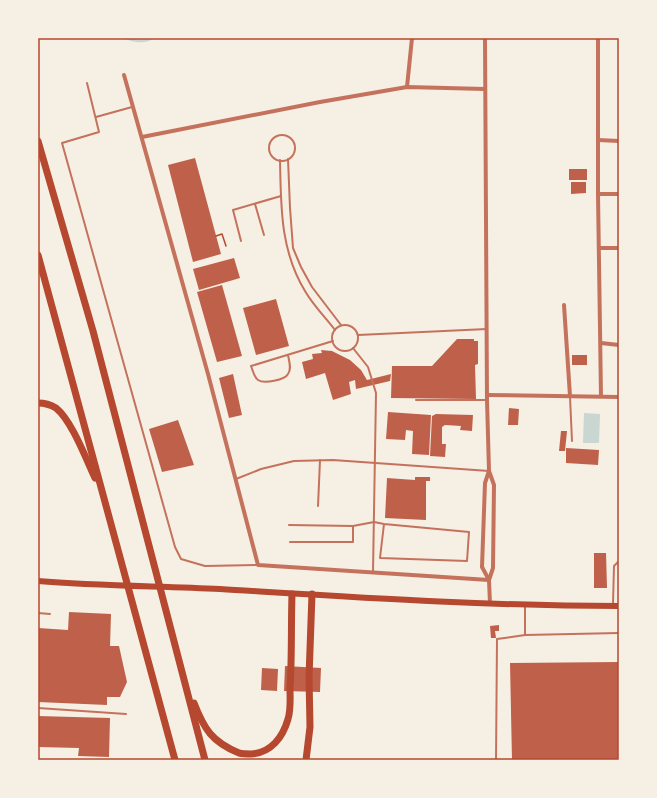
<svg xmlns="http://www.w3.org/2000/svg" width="657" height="798" font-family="'Sofia Sans Condensed',sans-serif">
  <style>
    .water { fill: #c9d6d2 }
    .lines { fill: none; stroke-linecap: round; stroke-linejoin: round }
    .stream { stroke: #c9d6d2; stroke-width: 2.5 }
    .building { fill: #bf614a }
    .path { stroke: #b5482f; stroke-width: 1.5 }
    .service { stroke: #c5725c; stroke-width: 2 }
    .minor { stroke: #c5725c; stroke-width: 4 }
    .secondary { stroke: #b5482f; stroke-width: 6 }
    .motorway { stroke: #b5482f; stroke-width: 7 }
    .neatline { fill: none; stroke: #b5482f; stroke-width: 1.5 }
  </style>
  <rect width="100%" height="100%" fill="#f6efe4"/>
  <!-- water -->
  <polygon class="water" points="584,413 600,414 599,443 583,443"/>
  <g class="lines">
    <!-- stream -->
    <path class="stream" d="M126 38C135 41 144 43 152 38"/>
  </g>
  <!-- building -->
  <g class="building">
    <polygon points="195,158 221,254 193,262 168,165"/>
    <rect x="569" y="169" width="18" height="11"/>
    <polygon points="571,182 586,182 586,193 571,194"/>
    <polygon points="234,258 240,278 199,290 193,269"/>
    <polygon points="222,285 242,356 217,362 197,292"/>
    <polygon points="276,299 289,346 256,355 243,308"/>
    <polygon points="457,339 474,339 474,341 478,341 478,364 475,365 476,399 391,398 392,366 432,366"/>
    <polygon points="321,350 332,351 350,360 361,370 367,380 391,374 390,381 356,389 355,380 349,382 351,394 333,400 325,373 306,379 302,362 313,359 312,354 322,353"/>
    <rect x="572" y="355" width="15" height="10"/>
    <polygon points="233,374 242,415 229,418 219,378"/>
    <polygon points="509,408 519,409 518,425 508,425"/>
    <polygon points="388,412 431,415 429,455 412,454 413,431 406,430 405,440 386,439"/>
    <polygon points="436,414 473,415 472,431 460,430 461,426 445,425 442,427 442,444 446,444 445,457 430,456 432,416"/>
    <polygon points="178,420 194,465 162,472 149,429"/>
    <polygon points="561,431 567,431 565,451 559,451"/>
    <polygon points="566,448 599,450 598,465 566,463"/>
    <polygon points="415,477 430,477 430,481 426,481 426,520 385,518 387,478 415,480"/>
    <polygon points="594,553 606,553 607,588 594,588"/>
    <polygon points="69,612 111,614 110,646 119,646 127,682 120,697 107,697 107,705 38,702 38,628 68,630"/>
    <polygon points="499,625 499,631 495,631 496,638 491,638 490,626"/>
    <polygon points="619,662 619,760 512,760 510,663"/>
    <polygon points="285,666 321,668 320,692 284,691"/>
    <polygon points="262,668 278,669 277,691 261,690"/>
    <polygon points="38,716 110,718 109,757 78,756 79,748 38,747"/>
  </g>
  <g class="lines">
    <!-- path -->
    <polyline class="path" points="216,236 222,234 226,246"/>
    <!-- service -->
    <g class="service">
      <polyline points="87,83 99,132 62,143 175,547 181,559 205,566 258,565"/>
      <polyline points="96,117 132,107"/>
      <circle cx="282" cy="148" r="13"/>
      <polyline points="288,159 290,208 293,248 301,267 312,287 341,325"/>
      <path d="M280 160C281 206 280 250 305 291 313 305 325 317 335 330"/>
      <polyline points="255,204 264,235"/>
      <polyline points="241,241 233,210 281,196"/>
      <circle cx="345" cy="338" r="13"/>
      <polyline points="358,335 487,329"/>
      <polyline points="353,348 368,367 376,393 373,572"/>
      <path d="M288 355C289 361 292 369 288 374 285 380 264 384 258 380 254 377 253 371 251 366L333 341"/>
      <polyline points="570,397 572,441"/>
      <polyline points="416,400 487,400"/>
      <polyline points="236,479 261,469 294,461 333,460 489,471"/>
      <polyline points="318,506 320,460"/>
      <polyline points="289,525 353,526"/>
      <polyline points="290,542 353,542 353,526 374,522 384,524 469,532 467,561 380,558 384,524"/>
      <polyline points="613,604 614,566 619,561"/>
      <polyline points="525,607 525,634"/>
      <polyline points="38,613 50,614"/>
      <polyline points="38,708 126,714"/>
      <polyline points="496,760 497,639 525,635 619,633"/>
    </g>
    <!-- minor -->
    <g class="minor">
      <polyline points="485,38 487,400 489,471 494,485 493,568 489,580 490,604"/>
      <polyline points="598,38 598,194 601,396"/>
      <polyline points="124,75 208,374 258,565 489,580"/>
      <polyline points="407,87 412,38"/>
      <polyline points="142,137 320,102 407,87 485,89"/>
      <polyline points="598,140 619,141"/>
      <polyline points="598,194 619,194"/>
      <polyline points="599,248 619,248"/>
      <polyline points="564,305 570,396"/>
      <polyline points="601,343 619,345"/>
      <polyline points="487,395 619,397"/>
      <polyline points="489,580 482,567 485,483 489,471"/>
    </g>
    <!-- secondary -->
    <path class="secondary" d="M38 581C98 586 159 586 220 589 353 597 486 606 619 606"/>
    <!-- motorway -->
    <g class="motorway">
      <polyline points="38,141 93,331 205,760"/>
      <polyline points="38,255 175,760"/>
      <path d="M38 403C44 403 51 405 56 408 72 421 86 459 95 478"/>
      <path d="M194 703C204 729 212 742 239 753 243 754 247 754 251 754 271 753 283 737 288 719 291 710 290 698 290 689 292 657 291 625 292 594"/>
      <polyline points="306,760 310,727 309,677 312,594"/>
    </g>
  </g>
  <!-- border -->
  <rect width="657" height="798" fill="none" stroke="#f6efe4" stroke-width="78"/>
  <rect x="39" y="39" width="579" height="720" class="neatline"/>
</svg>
